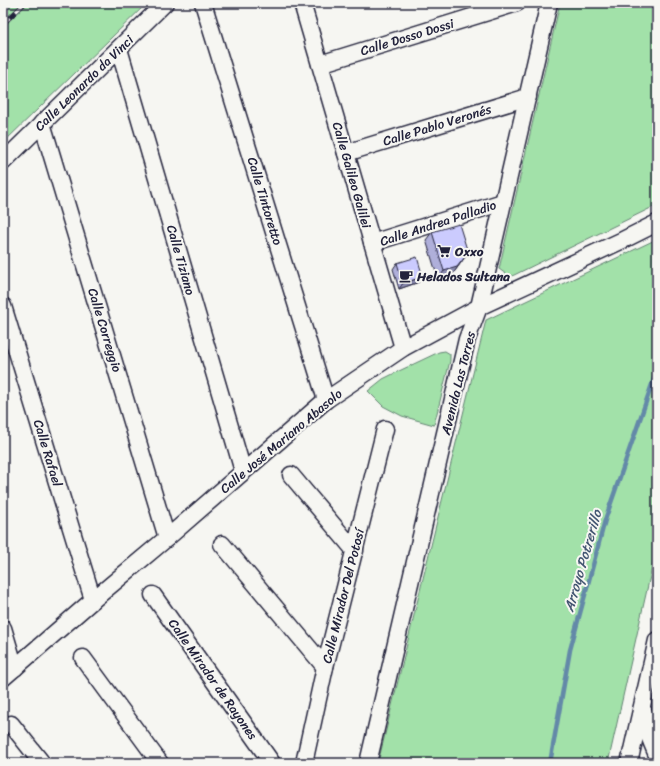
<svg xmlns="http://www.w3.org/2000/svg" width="660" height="766" font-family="Sriracha,sans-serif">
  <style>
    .green { fill: #a2e1a9; stroke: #628272 }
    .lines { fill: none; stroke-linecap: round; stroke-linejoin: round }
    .stream { stroke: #6489a8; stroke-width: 4.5 }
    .minor-casing { stroke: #22223b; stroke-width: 19 }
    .minor { stroke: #f6f6f2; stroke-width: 16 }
    .rail-casing { stroke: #22223b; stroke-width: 4.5 }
    .rail { stroke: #f6f6f2; stroke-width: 3; stroke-dasharray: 9; stroke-linecap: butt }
    .wall { fill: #afafda; stroke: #22223b }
    .shaded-wall { fill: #8e8eb2; stroke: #22223b }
    .building { fill: #cbcbfe; stroke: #22223b }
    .labels { text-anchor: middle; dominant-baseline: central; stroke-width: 4; stroke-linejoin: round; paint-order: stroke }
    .street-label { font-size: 13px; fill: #22223b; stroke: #f6f6f2 }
    .poi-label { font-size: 13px; font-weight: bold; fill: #22223b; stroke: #f6f6f2; text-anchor: start }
    .water-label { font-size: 14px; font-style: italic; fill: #435571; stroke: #f6f6f2 }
  </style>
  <rect width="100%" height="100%" fill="#f6f6f2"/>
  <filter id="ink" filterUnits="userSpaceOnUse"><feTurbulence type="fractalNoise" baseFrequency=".025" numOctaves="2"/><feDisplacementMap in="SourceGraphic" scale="8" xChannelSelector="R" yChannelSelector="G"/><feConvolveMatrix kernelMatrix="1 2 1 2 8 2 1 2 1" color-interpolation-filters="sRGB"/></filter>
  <g filter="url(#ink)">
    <!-- green -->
    <g class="green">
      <polygon points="3,3 147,3 3,143"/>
      <polygon points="560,3 657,3 657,205 510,277 499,269"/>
      <polygon points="657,239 657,545 608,763 378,763 486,320"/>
      <polygon points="445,351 450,354 450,361 434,425 402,416 383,406 368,391 383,379 399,371 439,352"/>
    </g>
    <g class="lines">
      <!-- stream -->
      <polyline class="stream" points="550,763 570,650 588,584 605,520 657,370"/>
      <!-- minor casing -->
      <g class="minor-casing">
        <g id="minor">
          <polyline points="203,3 326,400"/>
          <polyline points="302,3 403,348"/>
          <polyline points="119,49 243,471"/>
          <polyline points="320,64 517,3"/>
          <polyline points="42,123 167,538"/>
          <polyline points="346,153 528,97"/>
          <polyline points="3,162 165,3"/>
          <polyline points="372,243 503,202"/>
          <polyline points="3,306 93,600"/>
          <polyline points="291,475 355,551"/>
          <polyline points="222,544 325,667"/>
          <polyline points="153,595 272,763"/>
          <polyline points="3,628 15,668"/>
          <polyline points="83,658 160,763"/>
          <polyline points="3,678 93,600 167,538 326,400 403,348 479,307 623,240 657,223"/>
          <path d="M644 712C646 730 650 739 657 755"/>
          <polyline points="11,724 42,763"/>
          <polyline points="304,763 325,667 385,429"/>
          <polyline points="368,763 467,339 479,307 549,3"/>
          <polyline points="629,763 657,640"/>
        </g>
      </g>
      <!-- minor -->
      <use href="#minor" class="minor"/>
      <!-- rail casing -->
      <g class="rail-casing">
        <polyline id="rail" points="3,24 25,3"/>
      </g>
      <!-- rail -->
      <use href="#rail" class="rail"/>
    </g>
    <!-- wall -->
    <g class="wall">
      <polygon points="432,232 468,253 452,275 438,279 426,240"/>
      <polygon points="397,263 419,282 399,289 393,269"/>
    </g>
    <!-- shaded-wall -->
    <g class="shaded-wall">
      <polygon points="468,253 452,275 438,279 444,271"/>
      <polygon points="423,277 419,282 399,289 403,283"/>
    </g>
    <!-- building -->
    <g class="building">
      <polygon points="459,224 468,253 457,267 444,271 432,232"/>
      <polygon points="417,257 423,277 403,283 397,263"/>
    </g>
  </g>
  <!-- icons -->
  <defs>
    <g id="supermarket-bare" transform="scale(1.08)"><path d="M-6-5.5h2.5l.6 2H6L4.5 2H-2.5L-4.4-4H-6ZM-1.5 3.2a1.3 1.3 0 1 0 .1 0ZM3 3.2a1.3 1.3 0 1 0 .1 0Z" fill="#22223b" stroke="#f6f6f2" stroke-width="2.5" paint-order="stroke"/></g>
    <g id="cafe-bare" transform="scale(1.08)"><path d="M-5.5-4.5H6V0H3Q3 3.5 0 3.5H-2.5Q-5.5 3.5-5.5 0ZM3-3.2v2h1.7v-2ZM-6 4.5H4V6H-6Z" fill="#22223b" stroke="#f6f6f2" stroke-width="2.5" paint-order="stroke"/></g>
  </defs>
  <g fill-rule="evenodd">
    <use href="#supermarket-bare" x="444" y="251"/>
    <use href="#cafe-bare" x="406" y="276"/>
  </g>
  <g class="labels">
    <!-- street labels -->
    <g class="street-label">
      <text transform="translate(407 37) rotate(-17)">Calle Dosso Dossi</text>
      <text transform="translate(84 83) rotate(-44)">Calle Leonardo da Vinci</text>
      <text transform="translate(437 125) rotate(-17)">Calle Pablo Veronés</text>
      <text transform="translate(352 175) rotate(74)">Calle Galileo Galilei</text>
      <text transform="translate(265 201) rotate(73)">Calle Tintoretto</text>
      <text transform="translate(438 223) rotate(-18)">Calle Andrea Palladio</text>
      <text transform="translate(181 260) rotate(74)">Calle Tiziano</text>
      <text transform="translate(105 330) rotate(73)">Calle Correggio</text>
      <text transform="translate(458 383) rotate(-76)">Avenida Las Torres</text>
      <text transform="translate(281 441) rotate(-40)">Calle José Mariano Abasolo</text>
      <text transform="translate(48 453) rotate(73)">Calle Rafael</text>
      <text transform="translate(343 596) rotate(-76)">Calle Mirador Del Potosí</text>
      <text transform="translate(213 679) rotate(55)">Calle Mirador de Rayones</text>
    </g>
    <!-- poi labels -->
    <g class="poi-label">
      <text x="455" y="251">Oxxo</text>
      <text x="417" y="276">Helados Sultana</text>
    </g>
    <!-- water labels -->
    <g class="water-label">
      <text transform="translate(583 561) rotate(-74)">Arroyo Potrerillo</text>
    </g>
  </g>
  <!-- margin -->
  <rect width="660" height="766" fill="none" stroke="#f6f6f2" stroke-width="16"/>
  <rect x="8" y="8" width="644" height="750" fill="none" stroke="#22223b" stroke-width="1.5" filter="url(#ink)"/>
</svg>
